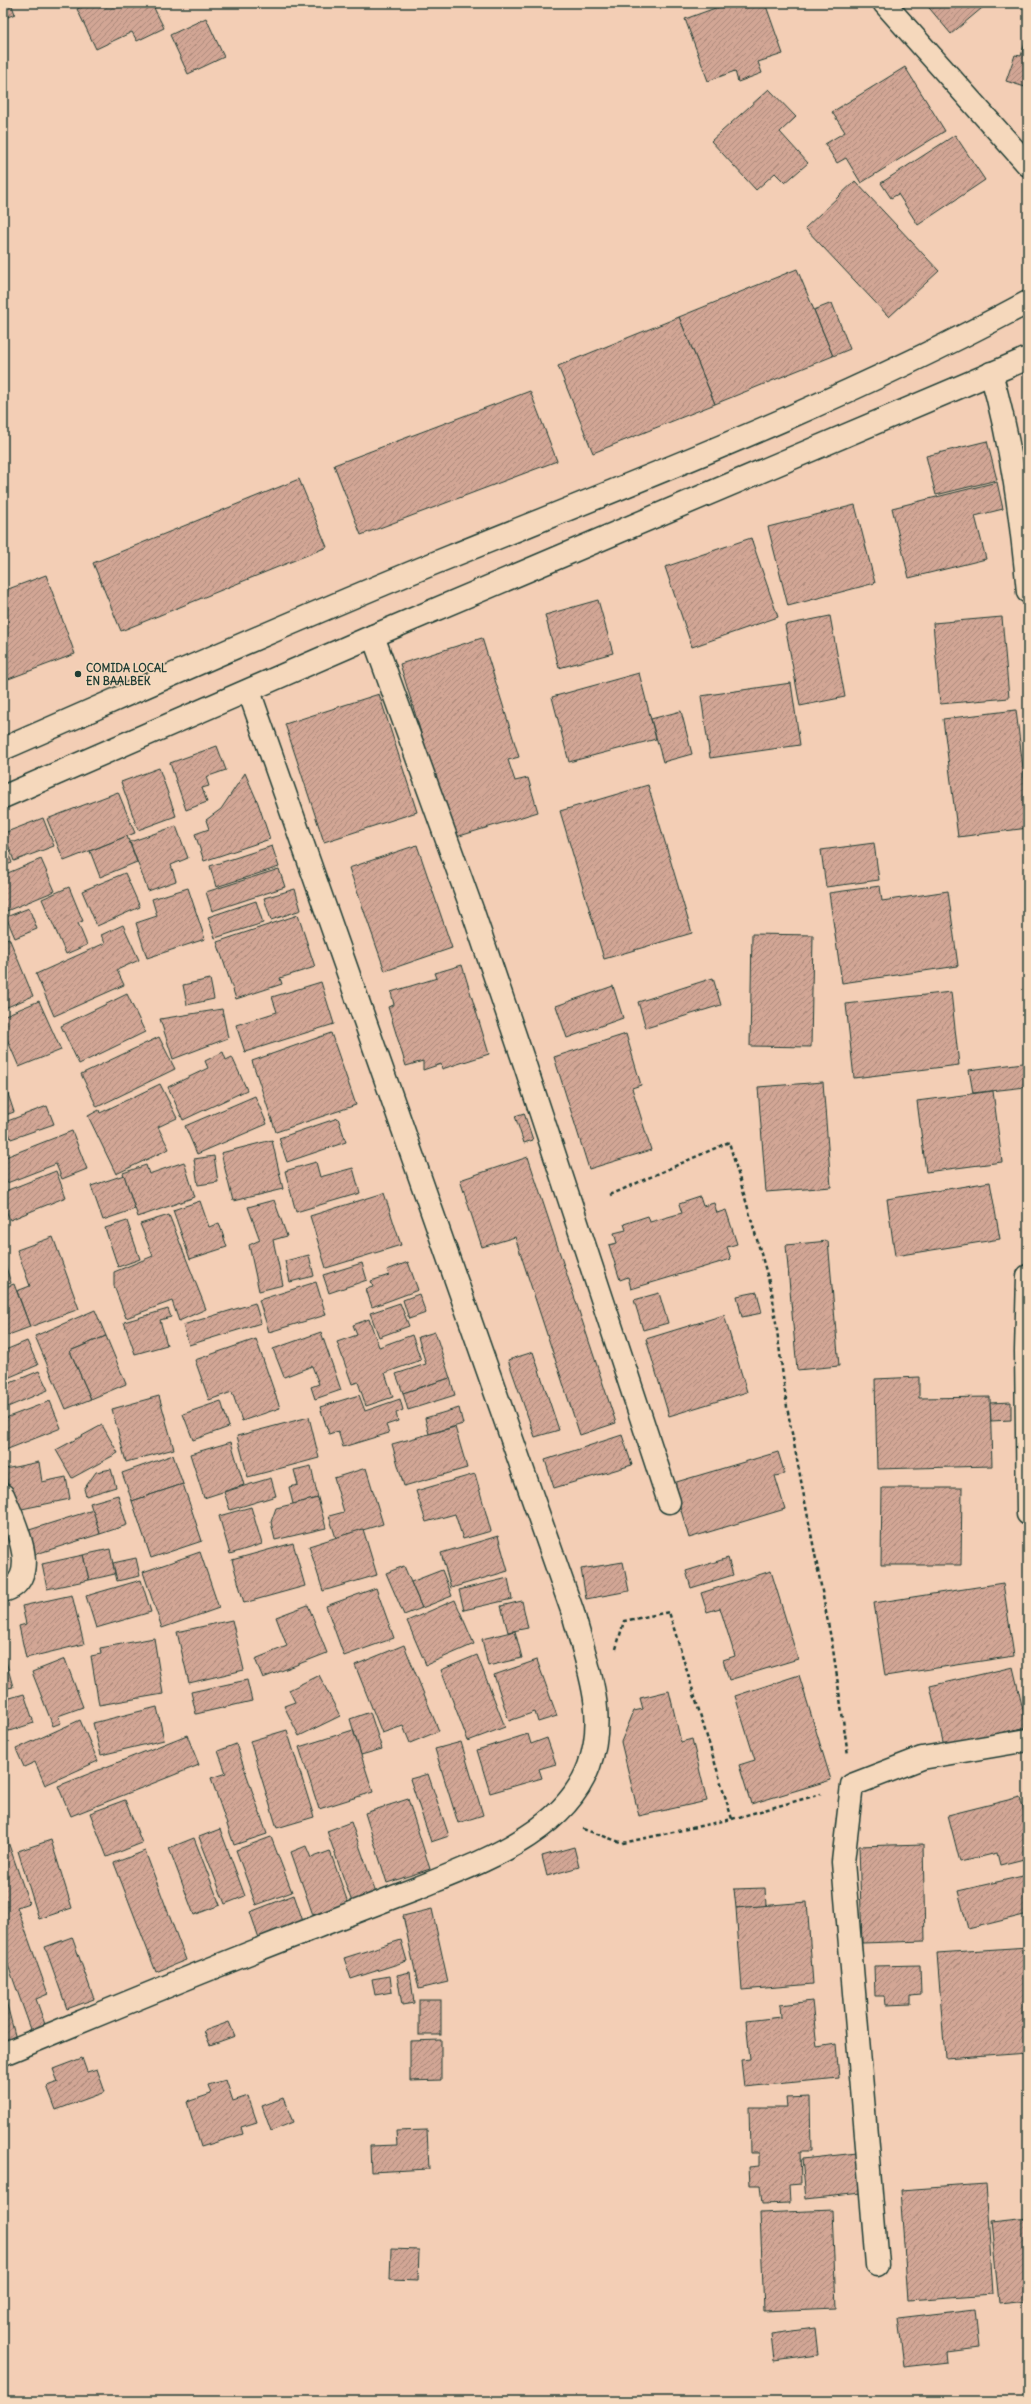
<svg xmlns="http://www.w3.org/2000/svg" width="1031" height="2404" font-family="Delius,sans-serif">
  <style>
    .building { fill: url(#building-hatch); stroke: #1f3d34 }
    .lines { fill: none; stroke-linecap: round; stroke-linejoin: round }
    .street-casing { stroke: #1f3d34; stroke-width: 25 }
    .secondary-casing { stroke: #1f3d34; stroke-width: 25 }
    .path { stroke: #1f3d34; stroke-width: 2.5; stroke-dasharray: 4 3; stroke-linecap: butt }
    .street { stroke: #f5d8bc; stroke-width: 22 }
    .secondary { stroke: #f5d8bc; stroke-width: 22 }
    .poi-dot { fill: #1f3d34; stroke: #f5d8bc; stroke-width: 1.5 }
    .labels { text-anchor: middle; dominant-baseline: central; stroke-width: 3; stroke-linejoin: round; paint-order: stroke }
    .poi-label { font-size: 11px; font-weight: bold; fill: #1f3d34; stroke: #f5d8bc; text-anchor: start }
  </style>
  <defs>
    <pattern id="building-hatch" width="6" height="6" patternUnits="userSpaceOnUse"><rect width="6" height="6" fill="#d2a695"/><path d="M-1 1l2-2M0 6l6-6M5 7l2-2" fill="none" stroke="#aa887a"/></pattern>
  </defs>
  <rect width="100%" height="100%" fill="#f3ceb5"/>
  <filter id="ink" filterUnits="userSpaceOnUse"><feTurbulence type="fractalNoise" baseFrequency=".025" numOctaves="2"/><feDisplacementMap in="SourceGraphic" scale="8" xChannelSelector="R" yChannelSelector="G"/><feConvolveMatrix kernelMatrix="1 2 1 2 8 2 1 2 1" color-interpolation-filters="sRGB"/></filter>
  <g filter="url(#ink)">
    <!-- building -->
    <g class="building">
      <polygon points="3,3 11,3 15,14 3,19"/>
      <polygon points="85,3 165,3 154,8 164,28 137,41 132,32 96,49 77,9 86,5"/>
      <polygon points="729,3 765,3 783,54 758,62 762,73 738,82 735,71 708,81 685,19"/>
      <polygon points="925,3 988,3 951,34"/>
      <polygon points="206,18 224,57 188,74 170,35"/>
      <polygon points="1028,33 1028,88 1006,81 1015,55 1021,56"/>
      <polygon points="905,67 945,131 861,183 846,158 837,163 825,144 845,132 832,112"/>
      <polygon points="769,89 796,117 780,132 808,163 785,183 775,173 756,190 711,141"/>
      <polygon points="955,135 985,180 918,225 898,194 891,198 881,183"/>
      <polygon points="855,181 939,271 889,317 805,228"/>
      <polygon points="797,269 833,356 715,404 679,317"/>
      <polygon points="832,303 850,349 833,356 814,310"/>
      <polygon points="679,317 715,404 593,453 558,366"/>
      <polygon points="530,391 557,461 361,535 334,465"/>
      <polygon points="987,441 997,480 936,495 926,456"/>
      <polygon points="299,479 327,547 121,631 93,563"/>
      <polygon points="997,482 1003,509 975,516 986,559 909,578 892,508"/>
      <polygon points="855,505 875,583 788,606 768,527"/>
      <polygon points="751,538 778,617 692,647 665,567"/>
      <polygon points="46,575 75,654 3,681 3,591"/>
      <polygon points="598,600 613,653 559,668 545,615"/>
      <polygon points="830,616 845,697 800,706 785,625"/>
      <polygon points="1002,617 1009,698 940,704 933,623"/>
      <polygon points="482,638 519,757 508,760 515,781 528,778 538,812 453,838 400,664"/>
      <polygon points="639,673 656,739 569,762 552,697"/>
      <polygon points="791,683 800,745 710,758 701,696"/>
      <polygon points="379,694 417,812 324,842 285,724"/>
      <polygon points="1016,710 1028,809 1028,828 958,837 943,719"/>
      <polygon points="681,711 692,754 663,762 651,719"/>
      <polygon points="217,746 226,770 206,777 209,786 202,788 207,802 186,810 170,763"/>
      <polygon points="159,768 176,816 138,830 121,782"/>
      <polygon points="245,773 258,803 270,839 204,861 195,834 209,829 206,820 221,809"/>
      <polygon points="648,785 692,933 604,959 560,811"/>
      <polygon points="118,792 135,833 64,861 47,819"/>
      <polygon points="43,818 54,846 14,861 4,833"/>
      <polygon points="176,826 188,858 171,865 176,881 148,891 130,842"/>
      <polygon points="127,836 137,862 100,877 90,851"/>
      <polygon points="3,839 12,863 3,866"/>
      <polygon points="874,843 879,880 826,887 821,850"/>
      <polygon points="417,845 452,948 385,971 349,868"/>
      <polygon points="272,846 279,867 216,887 210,866"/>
      <polygon points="41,859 55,891 4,912 3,875"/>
      <polygon points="279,869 285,887 212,911 206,892"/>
      <polygon points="125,873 140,907 97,926 82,891"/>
      <polygon points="880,886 882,901 948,891 958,966 842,983 829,893"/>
      <polygon points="69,887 83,921 78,923 87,945 66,954 42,899"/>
      <polygon points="188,888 205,939 147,958 136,923 157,916 152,899"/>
      <polygon points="295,889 301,910 271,920 264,898"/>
      <polygon points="256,901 263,923 215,938 208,917"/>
      <polygon points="29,908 37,929 15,938 6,917"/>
      <polygon points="298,915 315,967 280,978 282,984 236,999 217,942"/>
      <polygon points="123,925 139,960 117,970 124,985 54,1016 36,974 105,943 101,935"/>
      <polygon points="752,934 813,935 811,1047 750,1046"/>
      <polygon points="9,938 33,996 5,1008 3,1003 3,940"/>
      <polygon points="462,965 489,1054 442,1069 441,1064 423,1070 423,1061 406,1066 388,1007 394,1005 391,992 437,978 435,973"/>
      <polygon points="713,978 721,1005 646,1028 638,1002"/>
      <polygon points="210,979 214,999 187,1005 183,985"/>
      <polygon points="321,982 334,1024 245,1052 236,1025 277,1012 272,997"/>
      <polygon points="613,986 623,1018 567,1038 556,1006"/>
      <polygon points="951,992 959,1065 854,1078 846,1004"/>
      <polygon points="127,994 145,1032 79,1064 61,1026"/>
      <polygon points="39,1001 61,1050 19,1067 3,1030 3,1016"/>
      <polygon points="222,1009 228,1038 173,1059 160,1019"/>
      <polygon points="331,1033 356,1105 276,1132 252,1061"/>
      <polygon points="626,1034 641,1085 632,1088 651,1150 589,1169 554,1057"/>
      <polygon points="159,1037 175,1069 97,1107 81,1074"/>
      <polygon points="223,1052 226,1060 232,1057 247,1090 183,1120 168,1087 208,1068 205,1061"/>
      <polygon points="1023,1063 1026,1087 973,1093 969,1070"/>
      <polygon points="823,1082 831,1187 766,1192 758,1087"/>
      <polygon points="160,1084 177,1118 158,1127 169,1149 116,1174 88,1116 99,1110 100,1113"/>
      <polygon points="3,1085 5,1085 14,1112 3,1116"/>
      <polygon points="993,1091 1002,1162 926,1172 917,1101"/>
      <polygon points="255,1096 267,1124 197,1154 185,1126"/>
      <polygon points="47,1106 54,1124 11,1139 5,1122"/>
      <polygon points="524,1113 533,1140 524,1143 515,1116"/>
      <polygon points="338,1118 346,1142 287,1162 279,1138"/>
      <polygon points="72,1131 87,1169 62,1179 56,1164 7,1183 3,1173 3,1158"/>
      <polygon points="272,1140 283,1189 233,1201 221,1153"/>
      <polygon points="214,1156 218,1182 198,1185 194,1159"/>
      <polygon points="528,1157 616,1423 580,1435 515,1237 482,1247 460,1180"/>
      <polygon points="184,1162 195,1197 138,1217 123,1173 146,1165 149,1174"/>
      <polygon points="316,1162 320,1177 353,1168 360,1193 296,1212 285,1171"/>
      <polygon points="56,1171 66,1197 10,1220 3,1203 3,1192"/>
      <polygon points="124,1175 135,1209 103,1220 91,1186"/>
      <polygon points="990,1182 1000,1239 895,1256 887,1199"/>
      <polygon points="384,1193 401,1245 326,1268 310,1216"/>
      <polygon points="700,1197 703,1206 714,1203 717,1213 726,1210 737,1244 727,1247 731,1259 631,1289 628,1277 620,1280 609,1245 617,1243 614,1233 626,1230 624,1224 648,1216 650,1222 682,1213 679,1204"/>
      <polygon points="274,1200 287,1236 273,1240 283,1285 259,1291 249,1245 260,1240 248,1207"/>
      <polygon points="200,1201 209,1227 219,1223 227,1247 190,1259 173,1210"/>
      <polygon points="169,1215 206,1309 179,1321 172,1301 126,1318 114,1286 114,1272 153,1256 140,1224"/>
      <polygon points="127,1221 140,1259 118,1267 105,1228"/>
      <polygon points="53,1237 79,1309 30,1327 17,1291 30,1286 17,1250"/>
      <polygon points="828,1241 839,1366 797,1370 786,1245"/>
      <polygon points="309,1255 314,1276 290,1282 285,1261"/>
      <polygon points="408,1262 418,1290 372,1307 366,1289 373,1287 371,1281 389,1275 387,1270"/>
      <polygon points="362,1263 367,1280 329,1293 323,1275"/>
      <polygon points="5,1264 11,1283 3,1286 3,1265"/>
      <polygon points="316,1282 326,1315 269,1332 259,1300"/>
      <polygon points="14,1284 30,1327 3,1337 3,1288"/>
      <polygon points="757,1292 762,1313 742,1317 737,1296"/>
      <polygon points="659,1293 668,1323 643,1330 634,1300"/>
      <polygon points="419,1294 426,1313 409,1319 403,1300"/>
      <polygon points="255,1303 261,1323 189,1345 183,1325"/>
      <polygon points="400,1303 409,1326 379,1337 370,1313"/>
      <polygon points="168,1309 171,1317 160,1320 167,1345 135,1354 124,1322"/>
      <polygon points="95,1310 106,1336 70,1351 91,1399 66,1409 35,1336"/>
      <polygon points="724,1315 747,1392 669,1416 646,1339"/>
      <polygon points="369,1319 379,1347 412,1335 421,1360 385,1373 393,1397 366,1406 358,1382 352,1384 337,1342 357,1335 353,1325"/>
      <polygon points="321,1332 341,1390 315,1399 311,1387 319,1384 312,1366 284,1377 273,1349"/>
      <polygon points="435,1332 450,1378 403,1393 396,1374 426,1364 418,1337"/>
      <polygon points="106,1336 126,1384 91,1399 70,1351"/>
      <polygon points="256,1339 280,1408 242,1421 232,1392 209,1400 195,1360"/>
      <polygon points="27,1341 38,1365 3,1380 3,1351"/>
      <polygon points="533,1352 559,1430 535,1437 508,1360"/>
      <polygon points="39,1371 48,1390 3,1409 3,1386"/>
      <polygon points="919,1377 919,1398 990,1397 992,1466 877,1469 875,1379"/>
      <polygon points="450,1378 455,1395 408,1410 403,1393"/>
      <polygon points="359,1395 365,1411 400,1399 403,1410 396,1413 398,1421 386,1425 389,1433 343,1447 338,1431 329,1434 320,1407"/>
      <polygon points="159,1396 174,1449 126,1462 112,1409"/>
      <polygon points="50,1401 61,1428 3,1451 3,1419"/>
      <polygon points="221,1401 229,1427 193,1440 183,1414"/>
      <polygon points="1011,1402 1011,1420 991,1421 990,1403"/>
      <polygon points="459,1408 463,1424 429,1434 425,1418"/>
      <polygon points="309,1417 319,1458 248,1477 237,1436"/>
      <polygon points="102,1425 118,1453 72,1478 56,1450"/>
      <polygon points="455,1427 467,1468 404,1486 392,1444"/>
      <polygon points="622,1435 632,1465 554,1488 545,1460"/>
      <polygon points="231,1442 244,1485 204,1498 190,1454"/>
      <polygon points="778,1452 785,1474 775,1476 785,1509 689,1538 673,1483"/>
      <polygon points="173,1455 183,1484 132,1501 122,1473"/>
      <polygon points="39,1462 42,1482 66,1477 70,1499 12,1511 5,1469"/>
      <polygon points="311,1466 318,1498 293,1504 289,1487 298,1485 294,1470"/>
      <polygon points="366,1468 383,1524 336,1538 329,1516 344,1512 334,1478"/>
      <polygon points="111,1469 116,1487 86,1496 84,1489 96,1472"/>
      <polygon points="475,1474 491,1531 463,1539 455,1514 426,1522 416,1491"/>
      <polygon points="271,1478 276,1496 230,1510 224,1492"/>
      <polygon points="183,1484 202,1541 151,1558 132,1501"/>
      <polygon points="882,1488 962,1488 961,1565 881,1565"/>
      <polygon points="118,1495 127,1525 100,1534 90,1503"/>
      <polygon points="318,1498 326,1528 275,1540 271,1522 276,1508"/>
      <polygon points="251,1507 262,1544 230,1554 219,1516"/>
      <polygon points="93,1510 100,1534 33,1555 26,1531"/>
      <polygon points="363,1529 377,1575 323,1591 309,1546"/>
      <polygon points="498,1536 508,1571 451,1588 441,1553"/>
      <polygon points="293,1543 305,1586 244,1603 232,1560"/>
      <polygon points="110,1549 115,1574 89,1580 83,1555"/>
      <polygon points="3,1551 8,1566 3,1567"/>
      <polygon points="200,1552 219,1608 162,1628 143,1572"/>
      <polygon points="83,1555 89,1580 47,1589 42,1564"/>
      <polygon points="136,1558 140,1576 117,1581 113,1563"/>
      <polygon points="728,1558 733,1575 691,1588 686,1571"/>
      <polygon points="623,1562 629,1591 586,1599 581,1569"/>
      <polygon points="404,1566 422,1608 404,1615 386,1573"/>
      <polygon points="442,1570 452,1596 422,1608 411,1582"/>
      <polygon points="771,1571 798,1659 729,1680 723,1660 735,1656 720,1608 707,1612 701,1593"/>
      <polygon points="508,1578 512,1599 464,1610 459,1590"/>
      <polygon points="141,1580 151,1612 96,1628 86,1596"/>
      <polygon points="1003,1583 1014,1656 885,1676 874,1603"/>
      <polygon points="376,1588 394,1638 344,1656 326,1606"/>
      <polygon points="72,1595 84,1644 26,1658 19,1626 26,1624 22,1606"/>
      <polygon points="455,1600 474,1644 426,1665 407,1621"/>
      <polygon points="522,1601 528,1628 508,1632 501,1606"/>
      <polygon points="308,1605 327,1653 263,1678 255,1659 287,1646 276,1617"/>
      <polygon points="232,1620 244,1670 189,1683 177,1632"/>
      <polygon points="515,1631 522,1658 488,1666 482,1639"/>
      <polygon points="154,1638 163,1694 99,1705 91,1656 101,1654 100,1648"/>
      <polygon points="404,1645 439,1731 410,1743 403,1726 382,1733 355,1665"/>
      <polygon points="3,1650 13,1687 3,1689"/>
      <polygon points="477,1655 505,1727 468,1741 441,1670"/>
      <polygon points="65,1659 83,1707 58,1716 61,1723 53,1726 32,1672"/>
      <polygon points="537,1660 557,1716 538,1722 535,1712 509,1721 494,1675"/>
      <polygon points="1013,1667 1027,1727 944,1746 930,1686"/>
      <polygon points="319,1675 340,1716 299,1736 284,1706 295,1702 289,1690"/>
      <polygon points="799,1675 831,1780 751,1804 739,1765 755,1760 735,1696"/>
      <polygon points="247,1680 252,1701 196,1714 191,1692"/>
      <polygon points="669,1691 681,1742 692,1739 707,1801 639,1816 621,1742 634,1711 643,1709 640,1698"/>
      <polygon points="24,1694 34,1723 3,1733 3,1700"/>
      <polygon points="157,1707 164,1740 101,1755 93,1723"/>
      <polygon points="370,1712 382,1749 361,1755 350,1719"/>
      <polygon points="80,1720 98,1761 45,1785 35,1762 24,1767 16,1749"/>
      <polygon points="287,1730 314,1817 277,1828 250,1741"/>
      <polygon points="353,1730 373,1792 319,1809 299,1747"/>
      <polygon points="528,1734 531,1744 547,1738 556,1764 539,1769 542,1778 490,1793 477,1750"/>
      <polygon points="187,1735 199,1765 71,1816 58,1786"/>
      <polygon points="461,1742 483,1815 458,1823 435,1749"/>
      <polygon points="236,1744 267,1834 234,1845 211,1778 226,1773 218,1751"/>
      <polygon points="428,1774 449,1836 431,1842 410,1779"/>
      <polygon points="1020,1797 1028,1828 1028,1858 1000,1865 997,1853 960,1862 948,1815"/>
      <polygon points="408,1799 430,1869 387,1883 365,1813"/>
      <polygon points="125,1800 142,1843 107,1857 90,1813"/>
      <polygon points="351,1822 378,1899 354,1908 327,1831"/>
      <polygon points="220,1829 245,1896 225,1904 199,1837"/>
      <polygon points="271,1837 292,1892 256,1905 236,1850"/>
      <polygon points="194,1838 220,1905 194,1915 169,1848"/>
      <polygon points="7,1839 29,1903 17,1907 48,1994 36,1999 47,2030 33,2035 3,1951 3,1841"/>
      <polygon points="51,1840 72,1908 39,1919 18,1851"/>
      <polygon points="923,1844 925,1941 862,1943 859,1846"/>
      <polygon points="306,1846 311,1858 330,1851 348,1903 313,1915 291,1852"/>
      <polygon points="574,1847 579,1867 547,1876 542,1856"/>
      <polygon points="145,1851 186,1960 156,1972 114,1863"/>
      <polygon points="1027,1875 1028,1914 968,1929 958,1891"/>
      <polygon points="765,1888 766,1906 736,1908 734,1889"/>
      <polygon points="294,1895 304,1924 260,1941 250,1912"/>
      <polygon points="807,1902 813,1984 742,1990 736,1908"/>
      <polygon points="432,1909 448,1982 419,1989 403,1916"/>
      <polygon points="72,1937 94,1999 67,2009 45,1947"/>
      <polygon points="401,1940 407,1961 351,1979 344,1958"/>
      <polygon points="1028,1947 1028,2052 945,2058 937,1953"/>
      <polygon points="920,1965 921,1995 911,1996 911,2004 886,2005 885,1996 875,1996 874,1966"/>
      <polygon points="410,1972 414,2003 402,2005 397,1975"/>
      <polygon points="390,1976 392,1992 375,1995 372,1979"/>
      <rect x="419" y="2000" width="22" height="35"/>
      <polygon points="6,2001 17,2043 3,2047 3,2002"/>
      <polygon points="812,2001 817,2047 836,2044 839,2078 744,2087 741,2060 750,2059 746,2021 781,2017 780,2005"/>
      <polygon points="229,2022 235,2036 210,2045 204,2031"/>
      <polygon points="441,2040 441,2080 410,2081 410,2041"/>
      <polygon points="82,2058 87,2072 97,2069 105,2092 56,2110 47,2086 58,2082 53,2069"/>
      <polygon points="226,2080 233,2101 248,2096 257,2122 241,2127 243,2134 201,2147 187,2102 211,2094 208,2085"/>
      <polygon points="810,2097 811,2152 800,2152 801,2184 789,2185 790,2203 762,2204 760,2185 750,2185 749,2167 759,2166 759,2153 750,2153 749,2107 787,2107 786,2098"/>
      <polygon points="283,2098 293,2122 271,2131 262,2106"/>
      <polygon points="427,2130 429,2169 371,2172 370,2146 397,2145 396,2131"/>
      <polygon points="857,2153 861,2193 806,2199 802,2159"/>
      <polygon points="986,2184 993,2294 908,2300 900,2190"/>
      <polygon points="832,2210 836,2308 764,2311 760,2213"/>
      <polygon points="1028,2218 1028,2300 999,2303 991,2222"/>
      <polygon points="391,2249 419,2250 418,2281 390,2280"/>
      <polygon points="975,2309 979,2348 948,2352 949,2362 904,2367 898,2318"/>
      <polygon points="815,2328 818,2355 774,2361 771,2334"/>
    </g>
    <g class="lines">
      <!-- street casing -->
      <g class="street-casing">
        <g id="street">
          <polyline points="884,3 1028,165"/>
          <path d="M991 373C1012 446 1021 517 1028 592"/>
          <polyline points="373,636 473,912 525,1065 669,1502"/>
          <polyline points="1028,1276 1026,1351 1028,1514"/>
          <path d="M3 1495C14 1521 44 1580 3 1591"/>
          <path d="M3 2054C105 2012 206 1969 309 1930 346 1915 383 1901 420 1887 457 1872 495 1858 528 1836 554 1819 578 1796 589 1766 608 1713 587 1665 573 1613L249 691"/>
          <polyline points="877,2265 843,1862 852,1785 922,1758 1028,1740"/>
        </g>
      </g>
      <!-- secondary casing -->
      <g class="secondary-casing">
        <g id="secondary">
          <path d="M3 749C152 684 301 617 452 556 647 477 843 402 1028 302"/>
          <polyline points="3,797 373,636 1028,358"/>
        </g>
      </g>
      <!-- path -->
      <g class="path">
        <polyline points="610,1195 729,1142 772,1292 787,1407 833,1649 848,1755"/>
        <polyline points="616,1649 624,1621 669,1612 732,1819"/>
        <polyline points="583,1829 623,1843 732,1819 821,1794"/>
      </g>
      <!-- street -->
      <use href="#street" class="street"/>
      <!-- secondary -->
      <use href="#secondary" class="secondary"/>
    </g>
  </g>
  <!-- markers -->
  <circle class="poi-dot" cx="78" cy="674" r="4"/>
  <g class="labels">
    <!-- poi labels -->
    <g class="poi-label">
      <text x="86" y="668">COMIDA LOCAL<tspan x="86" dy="13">EN BAALBEK</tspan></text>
    </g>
  </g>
  <!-- margin -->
  <rect width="1031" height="2404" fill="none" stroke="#f5d8bc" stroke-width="16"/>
  <rect x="8" y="8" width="1015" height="2388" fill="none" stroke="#1f3d34" stroke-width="1.5" filter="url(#ink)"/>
</svg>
